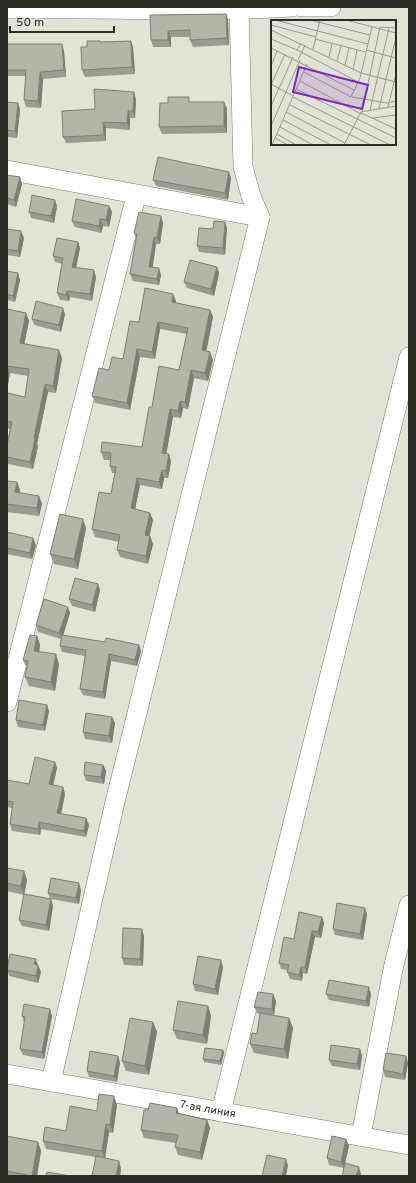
<svg xmlns="http://www.w3.org/2000/svg" width="416" height="1183" font-family="Overpass,sans-serif">
  <style>
    .lines { fill: none; stroke-linecap: round; stroke-linejoin: round }
    .minor-casing { stroke: #7b7a70; stroke-width: 20 }
    .minor { stroke: #fff; stroke-width: 19 }
    .wall { fill: #9c9b91 }
    .shaded-wall { fill: #7f7e76 }
    .building { fill: #b5b4a9; stroke: #7f7e76 }
    .labels { text-anchor: middle; dominant-baseline: central; stroke-width: 3.5; stroke-linejoin: round; paint-order: stroke }
    .street-label { font-size: 11px; fill: #2c2c27; stroke: #e2e2d6 }
    .inset-road { fill: none; stroke: #999990; stroke-width: 1 }
    .view { fill: #7b2cbf; fill-opacity: 0.15; stroke: #7b2cbf; stroke-width: 2 }
    .inset-edge { fill: none; stroke: #2c2c27; stroke-width: 2 }
  </style>
  <rect width="100%" height="100%" fill="#e2e2d6"/>
  <g class="lines">
    <!-- minor casing -->
    <g class="minor-casing">
      <g id="minor">
        <polyline points="239,7 243,167 251,196 260,217"/>
        <polyline points="301,7 331,7"/>
        <path d="M7 9C102 7 197 13 292 7"/>
        <polyline points="7,170 260,217 115,802 51,1082"/>
        <polyline points="7,702 136,196"/>
        <path id="s1" d="M7 1074 409 1145"/>
        <polyline points="221,1112 409,357"/>
        <polyline points="361,1136 393,969 409,905"/>
      </g>
    </g>
    <!-- minor -->
    <use href="#minor" class="minor"/>
  </g>
  <!-- wall -->
  <g class="wall">
    <polygon points="226,14 228,20 229,45 193,47 190,40 190,37 171,37 171,47 153,47 151,40 150,15"/>
    <polygon points="100,41 101,42 131,41 133,47 135,74 85,77 82,70 87,47"/>
    <polygon points="7,44 62,44 64,51 66,77 43,79 41,108 26,107 24,100 26,76 7,76"/>
    <polygon points="136,99 135,118 130,118 130,130 106,128 106,141 66,143 63,137 95,109"/>
    <polygon points="7,102 18,103 20,110 17,138 7,137"/>
    <polygon points="190,102 224,102 227,109 227,133 162,134 159,127 168,103"/>
    <polygon points="229,172 231,178 228,200 156,186 153,180"/>
    <polygon points="7,175 22,184 16,207 7,204"/>
    <polygon points="57,206 54,223 31,218 29,212"/>
    <polygon points="109,206 112,212 109,227 103,226 101,233 75,227 72,221"/>
    <polygon points="161,216 163,223 160,244 156,244 152,267 161,275 159,285 133,281 130,274 136,238 134,233"/>
    <polygon points="225,222 227,228 225,255 199,252 197,246 213,229"/>
    <polygon points="7,229 24,238 20,257 7,255"/>
    <polygon points="78,242 80,248 76,268 96,277 92,301 70,297 69,301 60,300 57,293 62,264 55,262 53,256"/>
    <polygon points="217,267 219,273 214,296 187,288 184,282"/>
    <polygon points="7,271 18,273 20,280 15,302 7,300"/>
    <polygon points="176,301 176,303 210,310 213,317 206,351 213,360 208,381 194,378 188,409 183,408 181,418 173,417 166,454 169,454 171,462 168,478 164,478 162,489 140,485 135,509 153,520 149,536 150,536 153,544 148,564 120,557 117,550 119,542 95,537 92,529 111,494 115,473 112,473 110,466 110,460 104,460 101,452 142,447 152,407 179,370 187,334 160,329 155,359 140,357 130,410 95,403 92,396 109,370 123,359 139,322"/>
    <polygon points="7,309 26,313 29,321 24,344 62,358 56,393 48,392 37,444 38,446 33,469 8,464 7,463 7,445 10,429 7,428 7,393 25,397 28,376 10,373 7,390"/>
    <polygon points="65,314 61,332 34,325 32,319"/>
    <polygon points="7,481 17,482 20,490 19,493 39,496 42,504 39,516 7,512"/>
    <polygon points="86,528 78,569 54,564 50,554"/>
    <polygon points="7,532 36,545 32,559 7,554"/>
    <polygon points="98,584 100,590 95,612 72,606 69,599"/>
    <polygon points="70,613 63,635 105,642 139,645 141,651 137,666 111,661 105,699 83,695 80,689 85,656 62,652 60,646 61,639 38,632 36,625"/>
    <polygon points="37,636 40,645 39,652 59,664 55,691 29,686 25,677 27,669 23,660"/>
    <polygon points="47,705 49,711 45,731 18,727 16,720"/>
    <polygon points="112,717 115,723 112,743 85,739 83,732"/>
    <polygon points="55,762 57,768 53,785 63,787 65,794 61,814 86,818 89,825 86,837 41,829 40,835 12,831 10,824 12,808 7,807 7,780 29,784"/>
    <polygon points="103,765 106,771 104,784 86,781 84,775"/>
    <polygon points="7,868 24,871 27,880 24,895 7,891"/>
    <polygon points="81,890 79,904 51,899 53,906 49,931 22,926 19,920 50,899 48,893"/>
    <polygon points="365,908 367,914 363,940 335,935 333,929"/>
    <polygon points="322,917 324,923 321,938 315,937 307,974 303,973 302,981 290,979 287,972 287,970 281,969 279,963 294,939"/>
    <polygon points="144,936 143,966 124,965 122,958"/>
    <polygon points="38,965 41,972 38,983 9,976 7,970 7,968"/>
    <polygon points="223,967 218,995 195,991 193,984"/>
    <polygon points="273,994 276,1001 274,1015 265,1014 289,1018 293,1028 288,1059 254,1053 250,1044 257,1034 260,1014 257,1013 254,1007"/>
    <polygon points="326,994 371,994 369,1007 329,1000"/>
    <polygon points="208,1006 211,1016 207,1044 177,1039 173,1030"/>
    <polygon points="22,1016 52,1016 44,1059 23,1055 20,1049 24,1023"/>
    <polygon points="153,1022 157,1032 149,1075 126,1071 122,1061"/>
    <polygon points="360,1049 362,1056 360,1070 332,1066 329,1060"/>
    <polygon points="223,1050 224,1053 221,1065 204,1062 203,1059"/>
    <polygon points="406,1056 408,1063 405,1080 385,1077 383,1070"/>
    <polygon points="120,1062 117,1082 89,1077 87,1071"/>
    <polygon points="117,1105 113,1133 109,1132 105,1158 121,1168 120,1176 92,1176 96,1157 46,1149 43,1141 66,1131 97,1111"/>
    <polygon points="177,1108 179,1113 207,1120 210,1128 202,1160 178,1155 175,1147 176,1143 144,1138 141,1130 148,1110"/>
    <polygon points="7,1136 38,1142 41,1151 37,1176 7,1176"/>
    <polygon points="346,1139 349,1146 344,1168 329,1165 327,1158"/>
  </g>
  <!-- shaded-wall -->
  <g class="shaded-wall">
    <polygon points="226,14 228,20 229,45 227,38"/>
    <polygon points="168,31 171,37 171,47 168,40"/>
    <polygon points="131,41 133,47 135,74 132,67"/>
    <polygon points="62,44 64,51 66,77 64,70"/>
    <polygon points="40,72 43,79 41,108 38,101"/>
    <polygon points="134,92 136,99 135,118 133,111"/>
    <polygon points="224,102 227,109 227,133 224,126"/>
    <polygon points="18,103 20,110 17,138 15,131"/>
    <polygon points="128,111 130,118 130,130 127,123"/>
    <polygon points="103,122 106,128 106,141 104,135"/>
    <polygon points="229,172 231,178 228,200 225,193"/>
    <polygon points="20,177 22,184 16,207 14,200"/>
    <polygon points="55,200 57,206 54,223 51,216"/>
    <polygon points="109,206 112,212 109,227 106,220"/>
    <polygon points="161,216 163,223 160,244 157,238"/>
    <polygon points="100,219 103,226 101,233 99,226"/>
    <polygon points="225,222 227,228 225,255 223,248"/>
    <polygon points="21,231 24,238 20,257 18,251"/>
    <polygon points="154,237 156,244 152,273 149,267"/>
    <polygon points="78,242 80,248 75,273 72,267"/>
    <polygon points="217,267 219,273 214,296 211,289"/>
    <polygon points="159,268 161,275 159,285 157,279"/>
    <polygon points="94,270 96,277 92,301 90,294"/>
    <polygon points="18,273 20,280 15,302 13,296"/>
    <polygon points="67,291 70,297 69,301 66,295"/>
    <polygon points="173,294 176,301 175,309 172,302"/>
    <polygon points="63,308 65,314 61,332 59,325"/>
    <polygon points="210,310 213,317 205,358 202,350"/>
    <polygon points="26,313 29,321 23,351 20,343"/>
    <polygon points="158,322 160,329 155,359 152,352"/>
    <polygon points="137,349 140,357 130,410 127,403"/>
    <polygon points="59,350 62,358 56,393 53,386"/>
    <polygon points="210,352 213,360 208,381 205,373"/>
    <polygon points="7,365 10,373 7,390"/>
    <polygon points="191,370 194,378 188,409 185,402"/>
    <polygon points="45,384 48,392 37,444 38,446 33,469 30,462 34,438"/>
    <polygon points="180,401 183,408 181,418 178,411"/>
    <polygon points="170,409 173,417 165,461 162,453"/>
    <polygon points="169,454 171,462 168,478 166,471"/>
    <polygon points="162,470 164,478 162,489 159,482"/>
    <polygon points="137,478 140,485 134,515 131,508"/>
    <polygon points="17,482 20,490 18,500 15,492"/>
    <polygon points="39,496 42,504 39,516 37,508"/>
    <polygon points="150,513 153,520 148,543 145,535"/>
    <polygon points="83,519 86,528 78,569 74,559"/>
    <polygon points="150,536 153,544 148,564 146,556"/>
    <polygon points="33,538 36,545 32,559 30,553"/>
    <polygon points="98,584 100,590 95,612 92,605"/>
    <polygon points="68,607 70,613 62,639 59,633"/>
    <polygon points="37,636 40,645 38,660 34,651"/>
    <polygon points="139,645 141,651 137,666 135,660"/>
    <polygon points="56,654 59,664 55,691 51,682"/>
    <polygon points="109,654 111,661 105,699 103,692"/>
    <polygon points="47,705 49,711 45,731 43,725"/>
    <polygon points="112,717 115,723 112,743 109,736"/>
    <polygon points="55,762 57,768 52,791 49,784"/>
    <polygon points="103,765 106,771 104,784 101,777"/>
    <polygon points="63,787 65,794 60,819 57,813"/>
    <polygon points="86,818 89,825 86,837 84,831"/>
    <polygon points="39,822 41,829 40,835 38,829"/>
    <polygon points="24,871 27,880 24,895 21,886"/>
    <polygon points="79,883 81,890 79,904 76,898"/>
    <polygon points="51,899 53,906 49,931 46,925"/>
    <polygon points="365,908 367,914 363,940 360,934"/>
    <polygon points="322,917 324,923 321,938 318,932"/>
    <polygon points="142,929 144,936 143,966 140,959"/>
    <polygon points="312,931 315,937 307,974 305,967"/>
    <polygon points="36,959 38,966 34,964"/>
    <polygon points="221,960 223,967 218,995 215,989"/>
    <polygon points="38,965 41,972 38,983 36,976"/>
    <polygon points="301,967 303,973 302,981 299,975"/>
    <polygon points="369,987 371,994 369,1007 366,1001"/>
    <polygon points="273,994 276,1001 274,1015 272,1009"/>
    <polygon points="208,1006 211,1016 207,1044 203,1035"/>
    <polygon points="50,1009 52,1016 44,1059 42,1052"/>
    <polygon points="289,1018 293,1028 288,1059 284,1049"/>
    <polygon points="153,1022 157,1032 149,1075 145,1066"/>
    <polygon points="360,1049 362,1056 360,1070 357,1064"/>
    <polygon points="223,1050 224,1053 221,1065 220,1061"/>
    <polygon points="118,1056 120,1062 117,1082 114,1076"/>
    <polygon points="406,1056 408,1063 405,1080 403,1074"/>
    <polygon points="114,1096 117,1105 113,1133 110,1125"/>
    <polygon points="177,1108 179,1116 176,1113"/>
    <polygon points="207,1120 210,1128 202,1160 200,1152"/>
    <polygon points="106,1124 109,1132 105,1159 102,1151"/>
    <polygon points="346,1139 349,1146 344,1168 341,1162"/>
    <polygon points="38,1142 41,1151 37,1176 32,1176"/>
    <polygon points="286,1159 288,1166 286,1176 282,1176"/>
    <polygon points="119,1161 121,1168 120,1176 116,1176"/>
    <polygon points="359,1167 361,1174 360,1176 356,1176"/>
  </g>
  <!-- building -->
  <g class="building">
    <polygon points="226,14 227,38 190,40 190,30 168,31 168,40 151,40 150,15"/>
    <polygon points="87,41 100,41 100,42 131,41 132,67 82,70 81,47 87,47"/>
    <polygon points="7,44 62,44 64,70 40,72 38,101 24,100 26,70 7,70"/>
    <polygon points="94,89 134,92 133,111 128,111 127,123 103,122 104,135 63,137 62,111 95,109"/>
    <polygon points="168,97 189,97 189,102 224,102 224,126 159,127 160,103 168,103"/>
    <polygon points="7,102 18,103 15,131 7,130"/>
    <polygon points="158,157 229,172 225,193 153,180"/>
    <polygon points="7,175 20,177 14,200 7,198"/>
    <polygon points="32,195 55,200 51,216 29,212"/>
    <polygon points="76,199 109,206 106,220 100,219 99,226 72,221"/>
    <polygon points="139,212 161,216 157,238 154,237 149,267 159,268 157,279 130,274 137,234 134,233"/>
    <polygon points="214,221 225,222 223,248 197,246 199,228 213,229"/>
    <polygon points="7,229 21,231 18,251 7,249"/>
    <polygon points="57,238 78,242 72,267 94,270 90,294 67,291 66,295 57,293 63,258 53,256"/>
    <polygon points="190,260 217,267 211,289 184,282"/>
    <polygon points="7,271 18,273 13,296 7,294"/>
    <polygon points="145,288 173,294 172,302 210,310 202,350 210,352 205,373 191,370 185,402 180,401 178,411 170,409 162,453 169,454 166,471 162,470 159,482 137,478 131,508 150,513 145,535 150,536 146,556 117,550 120,535 92,529 99,492 111,494 116,467 110,466 111,453 101,452 102,442 142,447 149,407 152,407 159,366 179,370 188,328 158,322 152,352 137,349 127,403 92,396 99,368 109,370 112,357 123,359 130,321 139,322"/>
    <polygon points="36,301 63,308 59,325 32,319"/>
    <polygon points="7,309 26,313 20,343 59,350 53,386 45,384 34,438 35,439 30,462 7,457 7,445 12,422 7,421 7,393 25,397 29,369 7,366"/>
    <polygon points="7,481 17,482 15,492 39,496 37,508 7,504"/>
    <polygon points="60,514 83,519 74,559 50,554"/>
    <polygon points="7,532 33,538 30,553 7,548"/>
    <polygon points="75,578 98,584 92,605 69,599"/>
    <polygon points="44,599 68,607 59,633 36,625"/>
    <polygon points="30,635 37,636 34,651 56,654 51,682 25,677 28,661 23,660"/>
    <polygon points="62,635 105,642 106,638 139,645 135,660 109,654 103,692 80,689 86,650 60,646"/>
    <polygon points="19,700 47,705 43,725 16,720"/>
    <polygon points="86,713 112,717 109,736 83,732"/>
    <polygon points="35,757 55,762 49,784 63,787 57,813 86,818 84,831 39,822 38,829 10,824 13,802 7,801 7,780 29,784"/>
    <polygon points="85,762 103,765 101,777 84,775"/>
    <polygon points="7,868 24,871 21,886 7,883"/>
    <polygon points="51,878 79,883 76,898 48,893"/>
    <polygon points="24,894 51,899 46,925 19,920"/>
    <polygon points="337,903 365,908 360,934 333,929"/>
    <polygon points="299,912 322,917 318,932 312,931 305,967 301,967 299,975 287,972 289,965 279,963 284,937 294,939"/>
    <polygon points="123,928 142,929 140,959 122,958"/>
    <polygon points="10,954 36,959 34,964 38,965 36,976 7,970"/>
    <polygon points="198,956 221,960 215,989 193,984"/>
    <polygon points="329,980 369,987 366,1001 326,994"/>
    <polygon points="258,992 273,994 272,1009 254,1007"/>
    <polygon points="178,1001 208,1006 203,1035 173,1030"/>
    <polygon points="24,1004 50,1009 42,1052 20,1049 25,1017 22,1016"/>
    <polygon points="260,1013 289,1018 284,1049 250,1044 252,1033 257,1034"/>
    <polygon points="130,1018 153,1022 145,1066 122,1061"/>
    <polygon points="331,1045 360,1049 357,1064 329,1060"/>
    <polygon points="205,1048 223,1050 220,1061 203,1059"/>
    <polygon points="90,1051 118,1056 114,1076 87,1071"/>
    <polygon points="386,1053 406,1056 403,1074 383,1070"/>
    <polygon points="99,1094 114,1096 110,1125 106,1124 102,1151 43,1141 45,1127 66,1131 70,1106 97,1111"/>
    <polygon points="150,1103 177,1108 176,1113 207,1120 200,1152 175,1147 178,1135 141,1130 144,1110 148,1110"/>
    <polygon points="7,1136 38,1142 32,1176 7,1171"/>
    <polygon points="332,1136 346,1139 341,1162 327,1158"/>
    <polygon points="267,1155 286,1159 282,1176 262,1176"/>
    <polygon points="96,1156 119,1161 116,1176 92,1176"/>
    <polygon points="345,1163 359,1167 356,1176 342,1176"/>
    <polygon points="47,1172 70,1176 46,1176"/>
  </g>
  <g class="labels">
    <!-- street labels -->
    <g class="street-label">
      <text stroke="none"><textPath href="#s1" startOffset="204">7-ая линия</textPath></text>
    </g>
  </g>
  <!-- overview -->
  <g transform="translate(271 20)">
    <rect width="125" height="125" fill="#e2e2d6"/>
    <path class="inset-road" d="M4 0 97 24M39 0 99 15M75 0 125 13M0 5 45 17M109 7 125 8M0 10 90 53 125 62M0 19 26 30 30 23M44 19 95 32M0 28 83 70M42 29 49 0M26 30 87 62M95 30 125 38M58 37 61 24M27 40 34 25M66 41 70 26M74 45 78 28M0 46 6 31M82 50 86 30M33 52 80 77 89 58 101 7M29 61 90 94M0 64 22 76M0 65 14 34M25 69 125 118M22 77 119 125M81 77 116 83 125 81M19 85 100 125M0 86 22 37M117 87 125 54M108 89 125 17M99 90 118 8M15 92 74 123M91 92 109 7M90 93 125 109M102 98 125 95M12 100 60 125M0 106 29 40M9 107 42 125M6 114 25 125M4 118 17 125M1 125 36 44M73 125 90 92 125 86"/>
    <path class="view" d="M28 47 97 65 91 89 22 72Z"/>
    <rect width="125" height="125" class="inset-edge"/>
  </g>
  <!-- border -->
  <rect width="416" height="1183" fill="none" stroke="#2c2c27" stroke-width="16"/>
  <!-- scale -->
  <path d="M10 26v6h104v-6" fill="none" stroke="#2c2c27" stroke-width="2"/>
  <text x="16" y="26" font-size="12" fill="#2c2c27" stroke="#e2e2d6" stroke-width="3" paint-order="stroke">50 m</text>
</svg>
